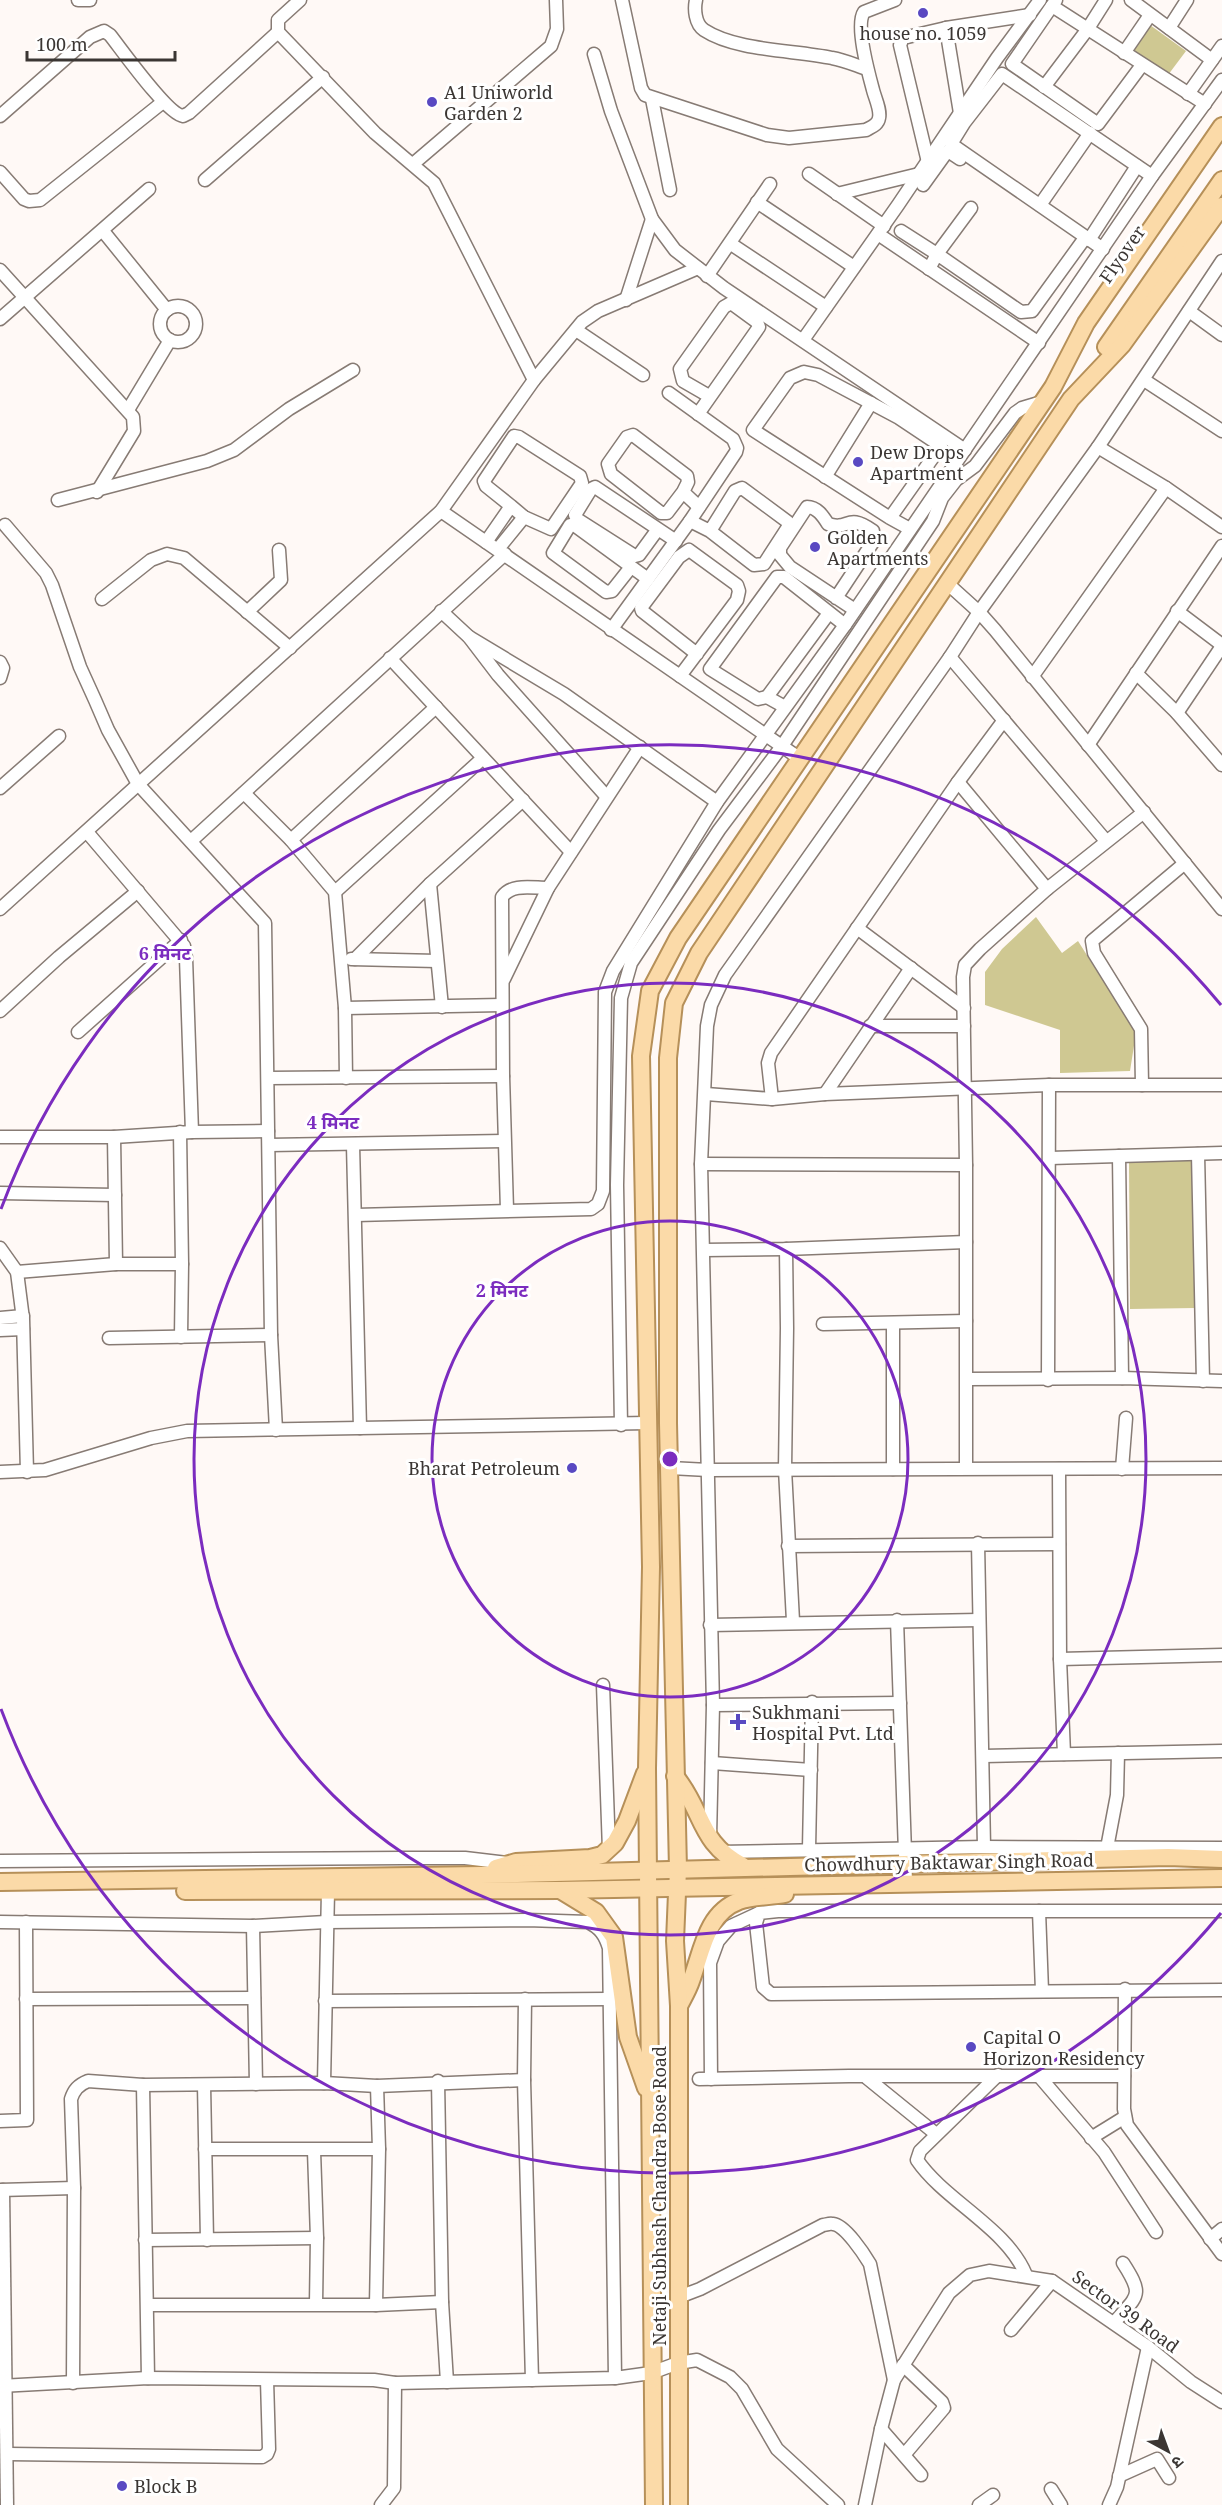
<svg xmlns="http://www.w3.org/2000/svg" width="1222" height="2505" font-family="'Noto Serif','Noto Sans Devanagari',serif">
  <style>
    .green { fill: #cfc892 }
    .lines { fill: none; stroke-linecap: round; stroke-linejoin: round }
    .minor-casing { stroke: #877b74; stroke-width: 15 }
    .major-casing { stroke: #b69059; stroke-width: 20 }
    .minor { stroke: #fff; stroke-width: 12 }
    .major { stroke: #fbdaa8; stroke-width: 16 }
    .ring { fill: none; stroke: #7b2cbf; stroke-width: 3 }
    .poi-dot { fill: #5949c2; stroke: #fff; stroke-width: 2 }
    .labels { text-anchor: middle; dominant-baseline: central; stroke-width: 6; stroke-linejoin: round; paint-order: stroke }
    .poi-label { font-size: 18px; fill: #3b3633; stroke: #fff; text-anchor: start }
    .street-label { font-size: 18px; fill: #3b3633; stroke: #fff }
    .centre { fill: #7b2cbf; stroke: #fff; stroke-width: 3 }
    .ring-label { font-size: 18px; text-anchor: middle; font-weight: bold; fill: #7b2cbf; stroke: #fff; stroke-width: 6; stroke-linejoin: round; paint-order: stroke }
  </style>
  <rect width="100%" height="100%" fill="#fff9f6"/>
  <!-- green -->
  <g class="green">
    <polygon points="1150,25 1186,51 1168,75 1132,50"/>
    <polygon points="1036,917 1062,953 1078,941 1136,1033 1130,1071 1060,1073 1060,1030 985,1005 985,972 1002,949"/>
    <polygon points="1194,1158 1195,1308 1130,1309 1129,1159"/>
  </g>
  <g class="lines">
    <!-- minor casing -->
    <g class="minor-casing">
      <g id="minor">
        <polyline points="78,0 90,0"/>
        <polyline points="300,0 278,20 278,32 375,133 434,183 534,380"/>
        <path d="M622 0 641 88 645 95 767 135 789 138 866 130C871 127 878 125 879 118 881 110 875 98 873 90 869 75 855 25 864 12L895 0"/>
        <path d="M696 0C694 9 695 24 704 30 736 51 794 50 832 58 844 60 855 65 867 69"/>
        <polyline points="1056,0 1012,64 1098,124 1142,65"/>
        <polyline points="1131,0 1212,60"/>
        <polyline points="1052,6 1205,104"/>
        <polyline points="946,28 960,113"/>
        <polyline points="1169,28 1187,0"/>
        <polyline points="1124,53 1150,15"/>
        <polyline points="594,54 611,111 652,219 675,250 724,288 965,450"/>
        <polyline points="1044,87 1087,30 1106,0"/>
        <polyline points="1188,94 1222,46"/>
        <polyline points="652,99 670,190"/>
        <path d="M0 116 90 37 104 31 110 35C122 50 167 114 183 116L189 113 278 32"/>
        <polyline points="928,162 900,45 903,38 946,28 1030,15"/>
        <polyline points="413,164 551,46 557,29 556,0"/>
        <polyline points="0,172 24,199 29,201 40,200 163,102"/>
        <polyline points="809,174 884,226"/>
        <polyline points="205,180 323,77"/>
        <polyline points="923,185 946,153 948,151 960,159"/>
        <polyline points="837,194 919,174"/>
        <polyline points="757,202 854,267"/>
        <polyline points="1040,205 1090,133"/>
        <polyline points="103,231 167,310"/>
        <polyline points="901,231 937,254 971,208"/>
        <polyline points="878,234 1039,343"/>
        <polyline points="1089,240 1137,166"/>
        <polyline points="731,244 826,307"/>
        <polyline points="1103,249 951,144 964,123 1002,74 1152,176"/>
        <polyline points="929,269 937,254 1021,312 1032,311 1082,242"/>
        <polyline points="0,270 133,417 134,431 97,492"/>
        <polyline points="707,276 770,184"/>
        <polyline points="626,300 652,219"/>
        <circle cx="178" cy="324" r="18"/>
        <polyline points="1189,311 1222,335"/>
        <polyline points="0,319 149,189"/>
        <polyline points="576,330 643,375"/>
        <polyline points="803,340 898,205 997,58 1040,0"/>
        <polyline points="1144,380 1222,431"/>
        <polyline points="128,410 170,340"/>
        <polyline points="698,414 759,327 757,322 731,303 724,307 680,369 683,381 709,396"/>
        <polyline points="1098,447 1166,488 1222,527"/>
        <polyline points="825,477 871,403"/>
        <polyline points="683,492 667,513 661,513 611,474 608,464 627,437 633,435 687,476 688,482 683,492 699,507"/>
        <polyline points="58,500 207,461 234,450 289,409 353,370"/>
        <polyline points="441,511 799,758"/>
        <polyline points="890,518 753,430 790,378 804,372 818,375 899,418 941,446 890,518 910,529"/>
        <polyline points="690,521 710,531 754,565 764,564 788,527 788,522 742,488 735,491 710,531"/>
        <polyline points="5,525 46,573 52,585 80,667 95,700 108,730 138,784 265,923 271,1335 276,1430"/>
        <polyline points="658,529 595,487 591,489 575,515 577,519 635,556 639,555 658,529 676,541"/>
        <polyline points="486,542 511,506 486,486 484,481 514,436 519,437 580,476 582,483 551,529 524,517 511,506"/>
        <polyline points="498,549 524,517"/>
        <polyline points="631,567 612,591 606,592 553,553 570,525 574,525 648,579"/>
        <polyline points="948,584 979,612 995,630 1222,909"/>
        <path d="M836 598 873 542V531C846 512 850 531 828 524 823 516 817 507 807 507L780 548V555L790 567 855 610"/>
        <polyline points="102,599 151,560 167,554 184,558 290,648"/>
        <polyline points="441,611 469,637 498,675 606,796"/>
        <polyline points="1177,611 1222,645"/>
        <polyline points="247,612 281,580 279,550"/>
        <polyline points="611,630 690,521 736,452 737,448 733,439 669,393"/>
        <polyline points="469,637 564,694 717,802"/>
        <polyline points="950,657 1106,841"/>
        <polyline points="390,658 571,852"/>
        <polyline points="0,662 3,668 0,678"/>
        <polyline points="1136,673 1177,713 1222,765"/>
        <path d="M680 676C699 651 718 625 737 600L739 591 737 585 689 550 679 557 641 608 642 611 697 654"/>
        <polyline points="1032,677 1166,488"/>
        <polyline points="767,697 758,699 710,669 777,577 784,577 845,625"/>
        <polyline points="785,707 767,697 829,613"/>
        <polyline points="1177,713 1222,646"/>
        <polyline points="1088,745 1222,546"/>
        <polyline points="958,782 1047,889"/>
        <polyline points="0,788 59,736"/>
        <polyline points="244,793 291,840 335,892 345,1008 346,1078"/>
        <polyline points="87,832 184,946 186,958 192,1132"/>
        <polyline points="291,840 436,707"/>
        <polyline points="191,841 505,554"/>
        <polyline points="430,884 442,1007"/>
        <polyline points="335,892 483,758"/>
        <polyline points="0,909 441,511 534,380 582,322 598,311 698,268"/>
        <polyline points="857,928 964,1008"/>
        <polyline points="351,959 437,961"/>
        <polyline points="355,959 430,884 523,800"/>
        <polyline points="504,979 548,888 640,747"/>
        <polyline points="345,1008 502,1005"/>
        <polyline points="0,1011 59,957 138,891"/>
        <polyline points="870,1026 964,1026"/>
        <polyline points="78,1032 181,940"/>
        <polyline points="269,1078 503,1076"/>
        <polyline points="1142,1085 1141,1029 1094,953 1092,941 1185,863"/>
        <polyline points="706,1094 772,1099 825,1094 1049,1085 1222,1085"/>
        <polyline points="825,1094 911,968"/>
        <polyline points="772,1099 768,1063 771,1053 958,782 1004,720"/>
        <polyline points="180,1132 182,1264 181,1337"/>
        <polyline points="0,1137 114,1137 192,1132 268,1131"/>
        <polyline points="114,1137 116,1264"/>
        <polyline points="269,1145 504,1141"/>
        <polyline points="353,1145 360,1428"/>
        <polyline points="1198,1154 1203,1381"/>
        <polyline points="1119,1156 1122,1378"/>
        <polyline points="1050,1158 1222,1153"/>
        <polyline points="701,1164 966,1165"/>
        <polyline points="0,1193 115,1195"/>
        <path d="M507 1210 503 1076 502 897C512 883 532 888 548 888"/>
        <polyline points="356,1215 591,1209 598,1204 603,1191 605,992 613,971 717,802 845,625 1152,176 1222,80"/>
        <polyline points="0,1248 17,1272 23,1319 27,1472"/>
        <polyline points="786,1249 787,1328 785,1469 793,1621"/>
        <polyline points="704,1250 786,1249 966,1242"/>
        <polyline points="17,1272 116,1264 182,1264"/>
        <polyline points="0,1318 23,1316"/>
        <polyline points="823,1324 966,1321"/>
        <polyline points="0,1330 23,1329"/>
        <polyline points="109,1338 271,1335"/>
        <polyline points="967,1379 1122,1378 1222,1381"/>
        <polyline points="1048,1380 1049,1085"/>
        <polyline points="621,1425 617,1185 621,998 631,963 719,830 782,746 933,521 942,498 956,480 975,466 1015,413 1022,408 1042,402"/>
        <polyline points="670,1468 708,1470 1222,1468"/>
        <polyline points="966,1468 966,1165 963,977 965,965 980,949 1047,889 1144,812"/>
        <polyline points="893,1469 893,1324"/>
        <polyline points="1059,1469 1060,1659 1064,1754"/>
        <polyline points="1122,1469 1126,1418"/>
        <polyline points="0,1472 45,1470 151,1438 187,1431 647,1423"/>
        <polyline points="978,1543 984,1847"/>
        <polyline points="788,1546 1059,1544"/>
        <polyline points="897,1620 906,1882"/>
        <polyline points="710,1625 979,1620"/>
        <polyline points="1060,1659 1222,1655"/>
        <polyline points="603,1685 609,1850"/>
        <polyline points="713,1705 900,1703"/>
        <polyline points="984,1756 1222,1751"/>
        <polyline points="712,1763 811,1770"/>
        <polyline points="710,1837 713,1705 701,1164 707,1026 711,1005 725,975 950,657 979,612 1098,447 1222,261"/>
        <polyline points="1107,1848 1117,1795 1118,1753"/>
        <polyline points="809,1849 812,1702"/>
        <polyline points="720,1852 984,1847 1222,1848"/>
        <polyline points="0,1861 402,1858 465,1858 507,1863"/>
        <polyline points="1039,1911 1042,1991"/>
        <polyline points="1222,1911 778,1911 759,1913 756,1923 763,1987 771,1994 1222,1990"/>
        <path d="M0 1922 253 1926 326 1922 527 1920 588 1922C600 1928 605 1935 609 1948L615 2378"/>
        <polyline points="253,1926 256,2084"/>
        <polyline points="1125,1989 1124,2109 1127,2125 1222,2254"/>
        <polyline points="26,1999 254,1998"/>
        <polyline points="525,1999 524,2080 532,2380"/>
        <polyline points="325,2001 608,1999"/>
        <path d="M998 2075 920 2151 917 2160C945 2201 1007 2228 1026 2275"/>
        <polyline points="1039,2076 1104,2152 1156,2232"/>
        <polyline points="867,2078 936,2134"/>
        <polyline points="699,2079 849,2076 1124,2076"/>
        <polyline points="711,2079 710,1963 718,1941 731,1926 759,1913"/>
        <polyline points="438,2081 442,2302 447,2382"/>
        <polyline points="324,2083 328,1891"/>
        <polyline points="143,2085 148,2378"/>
        <polyline points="204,2085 207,2240"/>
        <polyline points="0,2121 27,2120 26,1922"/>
        <polyline points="1091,2138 1125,2117"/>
        <polyline points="205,2149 379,2149"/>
        <polyline points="314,2151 317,2238 316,2304"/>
        <polyline points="0,2190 74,2188"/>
        <polyline points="3,2190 7,2505"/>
        <polyline points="1210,2239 1222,2229"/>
        <polyline points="145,2240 317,2238"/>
        <path d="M679 2297 700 2289 823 2225C826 2225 829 2223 833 2224 845 2225 864 2254 870 2264L894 2380"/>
        <polyline points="148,2305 376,2305 442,2302"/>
        <polyline points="376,2305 379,2149 377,2086"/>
        <path d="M1114 2323C1137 2295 1145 2297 1123 2263"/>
        <polyline points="1011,2330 1052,2281"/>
        <polyline points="903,2365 942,2402 944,2408 904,2455"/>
        <path d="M73 2383 74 2188 71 2099C74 2090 78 2085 88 2081L143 2085 324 2083 377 2086 524 2080"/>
        <polyline points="0,2386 148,2378 374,2380 395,2383 615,2378 651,2373 678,2363 697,2360 730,2377 742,2389 777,2449 838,2505"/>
        <polyline points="881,2429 921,2475"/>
        <polyline points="8,2454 262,2457 267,2454 269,2449 267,2380"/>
        <polyline points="1119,2476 1157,2459 1169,2478"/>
        <polyline points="1051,2489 1061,2505"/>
        <polyline points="381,2505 394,2488 395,2383"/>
        <polyline points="865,2505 881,2429 894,2380 949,2293 970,2275 989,2271 1052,2281 1148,2347 1191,2382 1222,2402"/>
        <polyline points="979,2505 993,2495"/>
        <polyline points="1109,2505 1117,2487 1148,2347"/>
      </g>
    </g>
    <!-- major casing -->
    <g class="major-casing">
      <g id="major">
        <polyline points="1106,347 1222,180"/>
        <path d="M675 1776C704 1811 698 1843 743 1866"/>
        <polyline points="496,1868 516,1862 590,1858 602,1855 615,1843 627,1821 645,1773"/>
        <polyline points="0,1882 481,1875 1168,1857 1222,1859"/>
        <polyline points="560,1890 596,1912 614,1937 628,2037 646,2088"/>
        <polyline points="185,1891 560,1890 1222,1878"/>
        <path d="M679 2006C683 1998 688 1990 691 1981 702 1952 706 1913 739 1901 754 1896 770 1897 785 1894"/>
        <polyline points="654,2505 647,1768 651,1567 641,1056 650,991 678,938 1053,387 1086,323 1222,126"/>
        <polyline points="679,2505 679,2006 675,1941 678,1869 668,1423 668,1058 674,1003 699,953 1071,399 1122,345 1222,206"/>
      </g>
    </g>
    <!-- minor -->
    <use href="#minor" class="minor"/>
    <!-- major -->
    <use href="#major" class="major"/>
  </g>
  <!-- distance rings -->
  <g class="ring">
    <circle cx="670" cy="1459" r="238"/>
    <circle cx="670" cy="1459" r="476"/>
    <path d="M1221 1913A714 714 0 0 1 1 1709M1 1209A714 714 0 0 1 1221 1005"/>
  </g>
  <!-- markers -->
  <g class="poi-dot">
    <circle cx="923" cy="13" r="6"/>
    <circle cx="432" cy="102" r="6"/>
    <circle cx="858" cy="462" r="6"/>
    <circle cx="815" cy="547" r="6"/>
    <circle cx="572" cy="1468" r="6"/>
    <path d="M735 1713h6v6h6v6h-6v6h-6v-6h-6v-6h6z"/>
    <circle cx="971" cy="2047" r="6"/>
    <circle cx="122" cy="2486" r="6"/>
  </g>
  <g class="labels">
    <!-- poi labels -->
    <g class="poi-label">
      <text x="923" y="33" text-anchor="middle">house no. 1059</text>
      <text x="444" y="92">A1 Uniworld<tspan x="444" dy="21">Garden 2</tspan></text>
      <text x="870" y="452">Dew Drops<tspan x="870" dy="21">Apartment</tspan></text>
      <text x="827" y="537">Golden<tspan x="827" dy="21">Apartments</tspan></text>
      <text x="560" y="1468" text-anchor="end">Bharat Petroleum</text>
      <text x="752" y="1712">Sukhmani<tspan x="752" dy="21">Hospital Pvt. Ltd</tspan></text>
      <text x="983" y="2037">Capital O<tspan x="983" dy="21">Horizon Residency</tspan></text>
      <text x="134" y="2486">Block B</text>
    </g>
    <!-- street labels -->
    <g class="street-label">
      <text transform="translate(1122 254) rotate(-55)">Flyover</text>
      <text transform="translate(949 1862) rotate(-1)">Chowdhury Baktawar Singh Road</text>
      <text transform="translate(659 2196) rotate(-90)">Netaji Subhash Chandra Bose Road</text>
      <text transform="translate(1126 2311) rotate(36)">Sector 39 Road</text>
    </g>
  </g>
  <circle cx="670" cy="1459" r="9" class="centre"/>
  <g class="ring-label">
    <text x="165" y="960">6 मिनट</text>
    <text x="333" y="1129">4 मिनट</text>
    <text x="502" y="1297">2 मिनट</text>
  </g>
  <!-- north arrow -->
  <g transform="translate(1168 2451) rotate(139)" stroke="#ffffff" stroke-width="4.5" paint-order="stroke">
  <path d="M0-4.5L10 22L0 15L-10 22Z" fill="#3b3633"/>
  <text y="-9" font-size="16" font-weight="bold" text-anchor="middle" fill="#3b3633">उ</text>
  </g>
  <!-- scale -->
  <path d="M27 51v9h148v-9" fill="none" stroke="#3b3633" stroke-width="3"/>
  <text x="36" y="51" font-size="18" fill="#3b3633" stroke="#ffffff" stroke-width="4.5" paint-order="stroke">100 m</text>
</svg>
